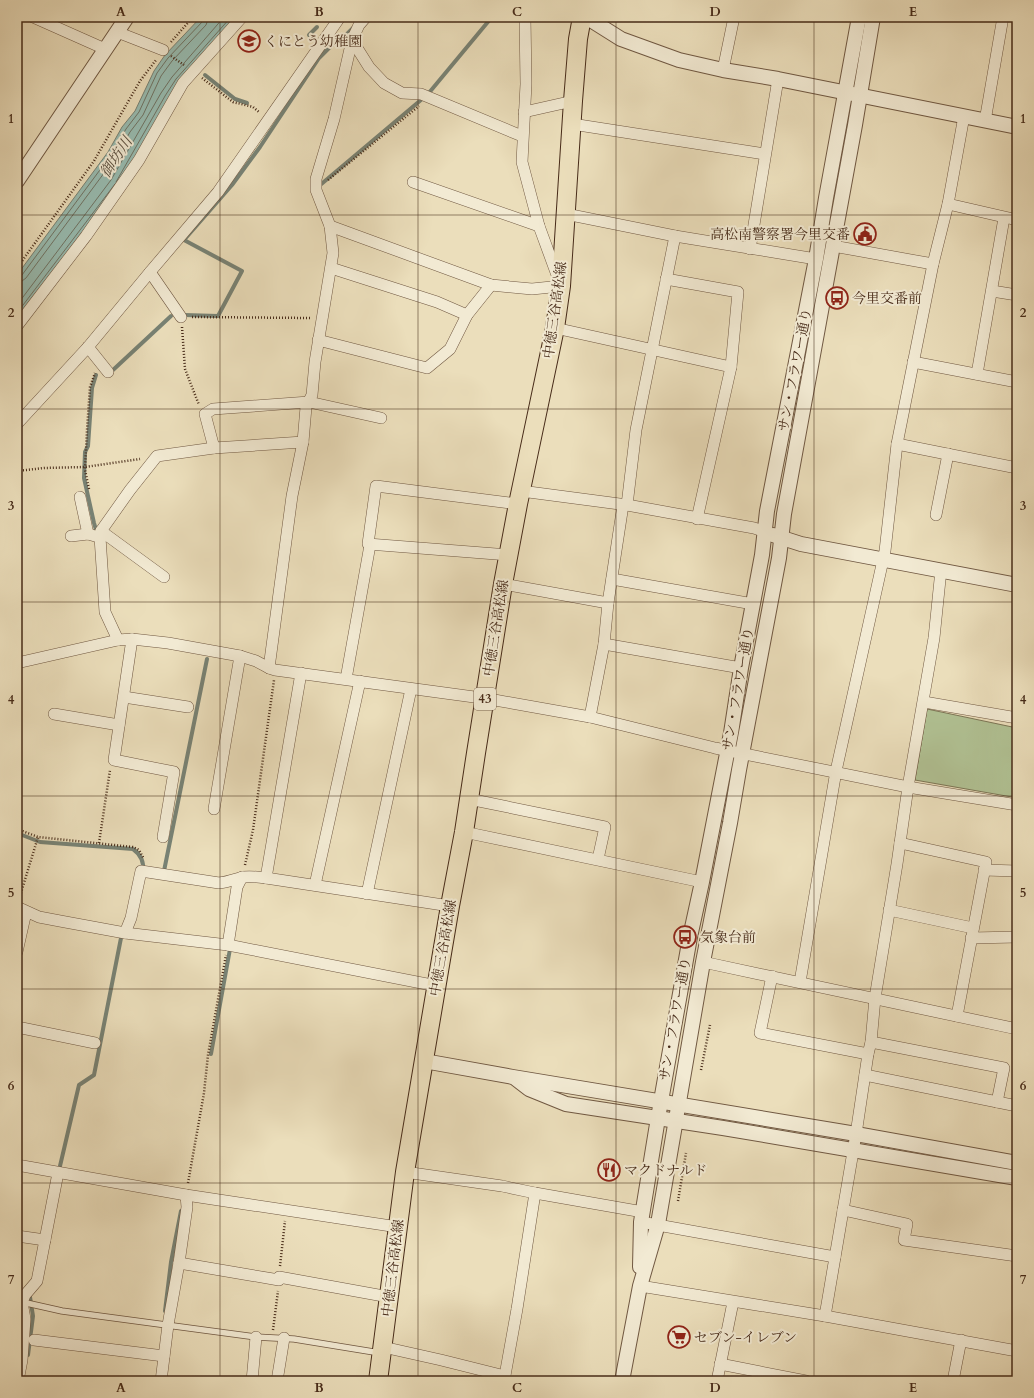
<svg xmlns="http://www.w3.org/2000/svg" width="1034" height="1398" font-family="Cardo,'Noto Serif JP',serif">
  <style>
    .green { fill: #b1c294; stroke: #7c7656 }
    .water { fill: #98bcb1; stroke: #788274 }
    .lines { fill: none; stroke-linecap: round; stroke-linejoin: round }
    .shore { stroke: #707465; stroke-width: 1 }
    .stream { stroke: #788274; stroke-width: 4 }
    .service-casing { stroke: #705842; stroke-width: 7 }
    .minor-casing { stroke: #705842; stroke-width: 12 }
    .tertiary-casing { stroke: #705842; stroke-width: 16 }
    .primary-casing { stroke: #472b19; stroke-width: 20 }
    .path { stroke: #472b19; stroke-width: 2.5; stroke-dasharray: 1 2; stroke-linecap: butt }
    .service { stroke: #f2ead3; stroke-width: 5.5 }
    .minor { stroke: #f2ead3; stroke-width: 11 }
    .tertiary { stroke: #f2ead3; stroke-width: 14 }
    .primary { stroke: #ebdebb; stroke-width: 18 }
    .grid { fill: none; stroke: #472b19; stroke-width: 1; stroke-opacity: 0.55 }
    .labels { text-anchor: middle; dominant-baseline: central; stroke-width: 4; stroke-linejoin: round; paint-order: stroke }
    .shield { fill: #f2ead3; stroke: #7a6451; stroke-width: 1 }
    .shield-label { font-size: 13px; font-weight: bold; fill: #472b19 }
    .poi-label { font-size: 14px; fill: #472b19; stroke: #f2ead3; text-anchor: start }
    .street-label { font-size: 14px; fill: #472b19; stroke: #f2ead3 }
    .water-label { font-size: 15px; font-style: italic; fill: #5b4f3f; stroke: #f2ead3 }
    .neatline { fill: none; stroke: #472b19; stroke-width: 1.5 }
    .grid-label { font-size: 13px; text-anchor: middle; font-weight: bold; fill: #472b19 }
  </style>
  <rect width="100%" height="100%" fill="#ebdebb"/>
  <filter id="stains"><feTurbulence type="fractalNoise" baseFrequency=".005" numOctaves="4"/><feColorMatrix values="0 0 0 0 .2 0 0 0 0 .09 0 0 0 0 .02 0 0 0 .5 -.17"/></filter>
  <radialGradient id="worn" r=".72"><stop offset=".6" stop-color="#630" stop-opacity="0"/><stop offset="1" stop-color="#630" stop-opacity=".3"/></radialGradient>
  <!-- green -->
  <polygon class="green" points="927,709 1017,728 1017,770 1012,797 915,780"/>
  <!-- water -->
  <polygon class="water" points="201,17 236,17 199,59 119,184 17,320 17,275 108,152 122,127 135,111 154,71 165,55"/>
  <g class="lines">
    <!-- shore -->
    <g class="shore">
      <polyline points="116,182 165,96 176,79 231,17"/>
      <polyline points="17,276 22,275 111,155 126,129 139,112 157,73 168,58 203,21 204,17"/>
      <polyline points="17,281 22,281 26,278 116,157 130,132 143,115 161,76 172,61 206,25 209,17"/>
      <polyline points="17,305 111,180 161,93 172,77 224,17"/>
      <polyline points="17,313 115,184"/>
    </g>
    <!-- stream -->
    <g class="stream">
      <polyline points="309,35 317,27"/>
      <polyline points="341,36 346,35 353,28"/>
      <polyline points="205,75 235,99 247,103"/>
      <polyline points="319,186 428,94 492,17"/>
      <polyline points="184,315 218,316 242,271 184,240 232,185 260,147 319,58 341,36 337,36"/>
      <polyline points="113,370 171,316"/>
      <polyline points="96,375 92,388 88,446 85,452 84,478 94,523 97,533"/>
      <path d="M17 833 40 842 133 849C140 854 144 862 143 871"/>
      <polyline points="161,871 164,871 207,659"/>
      <polyline points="211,1054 230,949"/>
      <polyline points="60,1166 79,1085 94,1075 121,938"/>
      <polyline points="165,1311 171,1262 181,1211"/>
      <polyline points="28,1355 33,1316 30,1297"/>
    </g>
    <!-- service casing -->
    <g class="service-casing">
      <polyline id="service" points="22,1302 62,1311 256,1337 294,1339 380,1353"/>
    </g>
    <!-- minor casing -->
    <g class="minor-casing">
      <g id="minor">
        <polyline points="33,17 105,49"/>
        <polyline points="117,32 163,50"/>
        <polyline points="352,40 369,67 384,83 402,93 421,94 522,136"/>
        <polyline points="723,70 734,17"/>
        <polyline points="524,112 573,101"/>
        <polyline points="985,121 1003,17"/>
        <polyline points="572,124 765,154"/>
        <polyline points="413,182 539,226"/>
        <polyline points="948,204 1017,220"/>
        <polyline points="566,214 675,236 816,259"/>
        <polyline points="330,226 491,285 532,289 561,286 539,226 522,162 526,84 525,17"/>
        <polyline points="833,246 933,264"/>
        <polyline points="750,249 778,79"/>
        <polyline points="331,268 437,302 467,315"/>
        <polyline points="150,272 181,317"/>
        <polyline points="666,279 738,292 731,367 697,519"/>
        <polyline points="992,291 1017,295"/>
        <polyline points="17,326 86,236 139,160 183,83 242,17"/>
        <polyline points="555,328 731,367"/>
        <polyline points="318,340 427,368 450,349 467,315 491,285"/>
        <polyline points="88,347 108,372"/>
        <polyline points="913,362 1017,382"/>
        <polyline points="977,374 1004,218"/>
        <polyline points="17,424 88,347 150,272 218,192 340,17"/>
        <polyline points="897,444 1017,468"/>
        <polyline points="214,448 205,414 213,409 309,402 381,418"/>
        <polyline points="521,491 627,505 754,528 766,532"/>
        <polyline points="80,497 88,534"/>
        <polyline points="627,505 636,430 675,236"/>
        <polyline points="936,515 948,454"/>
        <polyline points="101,531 164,577"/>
        <polyline points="71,536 88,534 95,536"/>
        <polyline points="509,555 368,544 376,486 518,504"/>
        <polyline points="612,579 753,604"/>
        <polyline points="503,584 608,603"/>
        <polyline points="132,639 114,760 174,772 163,837"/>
        <polyline points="118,640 105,612 100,537 101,531 130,490 157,456 214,448 303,442"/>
        <polyline points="604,644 741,668"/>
        <polyline points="17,663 118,640 132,639 168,643 240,656 256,661 269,668 275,670 489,699 590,717 715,748 908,787 1017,805"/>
        <polyline points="269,668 292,496 303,442 306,407 312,395 315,362 333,253 330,226 316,190 316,179 334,119 352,40 359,25 366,17"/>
        <polyline points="346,679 370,545"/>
        <polyline points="124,697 188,707"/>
        <polyline points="924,702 1017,718"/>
        <polyline points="54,714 119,725"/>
        <polyline points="590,717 604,644 608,603 623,505"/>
        <polyline points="469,799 605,827 598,859"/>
        <polyline points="214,809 240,656"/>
        <polyline points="464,832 702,882"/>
        <polyline points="900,843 986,862 957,1016"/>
        <polyline points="984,870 1017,871"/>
        <polyline points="266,878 301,673"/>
        <polyline points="315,885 360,681"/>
        <polyline points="367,894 411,689"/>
        <polyline points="17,907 39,917 60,921 125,933 228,945 437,986"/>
        <polyline points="889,910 973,928"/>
        <path d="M125 933 131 918 141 871 219 883C228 882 235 879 243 877 251 876 259 877 266 878L450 906"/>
        <polyline points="971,938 1017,937"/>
        <polyline points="228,945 237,887 242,877"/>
        <polyline points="17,952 26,912"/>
        <polyline points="703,962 1017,1029"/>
        <polyline points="772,976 760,1033 868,1054"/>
        <polyline points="800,982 836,771 885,551 897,444 933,264 948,204 964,116"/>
        <polyline points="17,1027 95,1043"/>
        <polyline points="871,1042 1004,1068 997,1102"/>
        <polyline points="865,1075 1017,1106"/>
        <polyline points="17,1165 186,1195 398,1227"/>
        <polyline points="405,1172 502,1186 535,1193 643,1212"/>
        <polyline points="843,1210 907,1224 904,1240 1017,1256"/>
        <polyline points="641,1222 835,1257"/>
        <polyline points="17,1236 45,1240"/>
        <polyline points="179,1263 279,1280"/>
        <polyline points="279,1277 389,1297"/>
        <polyline points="640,1286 825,1316 1017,1351"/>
        <polyline points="825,1316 856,1134 868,1054 871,1042 875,998 897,864 908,787 934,638 941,570"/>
        <polyline points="34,1340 164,1356"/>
        <polyline points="383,1347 441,1360 505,1376"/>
        <polyline points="720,1364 806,1381"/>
        <polyline points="18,1381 22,1360 25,1319 22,1302 25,1295 37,1281 58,1173"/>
        <polyline points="161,1381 168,1325 179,1263 187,1207 186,1195"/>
        <polyline points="252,1381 256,1337"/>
        <polyline points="277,1381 284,1338"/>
        <polyline points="504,1381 517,1309 535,1193"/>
        <polyline points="717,1381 733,1302"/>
        <polyline points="953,1381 961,1340"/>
      </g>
    </g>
    <!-- tertiary casing -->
    <g class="tertiary-casing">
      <g id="tertiary">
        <polyline points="586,17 621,39 679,60 723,70 778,79 1017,127"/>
        <polyline points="17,181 127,17"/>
        <polyline points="773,535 801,544 1017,585"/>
        <polyline points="424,1061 513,1077 856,1134 1017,1163"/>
        <polyline points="516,1079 529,1089 566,1104 723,1128 1017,1178"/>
        <polyline points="640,1267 641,1222 658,1118 690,937 702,882 731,733 741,668 762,555 767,511 816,259 826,198 859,17"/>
        <polyline points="622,1381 640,1286 658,1224 703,962 730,823 739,770 779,558 784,514 855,125 873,17"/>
      </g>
    </g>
    <!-- primary casing -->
    <g class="primary-casing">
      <polyline id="primary" points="378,1381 405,1172 450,906 464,832 476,753 503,584 518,504 555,328 561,286 573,101 578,39 582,17"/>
    </g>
    <!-- path -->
    <g class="path">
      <polyline points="171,42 193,17"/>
      <polyline points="171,56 184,65"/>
      <polyline points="202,78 233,102 253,107 260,113"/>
      <polyline points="328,180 419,106"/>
      <polyline points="17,268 94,161 140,81 156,60"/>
      <polyline points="192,317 311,318"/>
      <polyline points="182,327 185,369 199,405"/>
      <polyline points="17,471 44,468 85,467 140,459"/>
      <polyline points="89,489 85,470 87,430 90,387 95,373"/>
      <polyline points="17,829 38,837 133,847 139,850 144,859"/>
      <polyline points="99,843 110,770"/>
      <polyline points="245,865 253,830 274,680"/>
      <polyline points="20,896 38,837"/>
      <polyline points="701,1070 710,1025"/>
      <polyline points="188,1183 204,1093 208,1055 226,955"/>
      <polyline points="678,1201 686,1153"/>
      <polyline points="280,1266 285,1221"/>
      <polyline points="273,1330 278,1291"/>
    </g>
    <!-- service -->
    <use href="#service" class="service"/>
    <!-- minor -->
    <use href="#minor" class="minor"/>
    <!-- tertiary -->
    <use href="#tertiary" class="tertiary"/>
    <!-- primary -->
    <use href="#primary" class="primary"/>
  </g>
  <!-- grid -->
  <path class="grid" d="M220 17V1381M418 17V1381M616 17V1381M814 17V1381M17 215H1017M17 409H1017M17 602H1017M17 796H1017M17 989H1017M17 1183H1017"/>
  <!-- icons -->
  <defs>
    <g id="school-ring" transform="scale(1.15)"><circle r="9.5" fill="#f2ead3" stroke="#8f2418" stroke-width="1.5"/><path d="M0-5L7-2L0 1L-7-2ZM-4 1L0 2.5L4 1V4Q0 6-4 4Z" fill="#8f2418"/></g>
    <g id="civic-ring" transform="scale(1.15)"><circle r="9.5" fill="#f2ead3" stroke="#8f2418" stroke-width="1.5"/><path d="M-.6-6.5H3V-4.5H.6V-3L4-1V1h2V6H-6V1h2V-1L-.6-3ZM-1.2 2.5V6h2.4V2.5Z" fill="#8f2418"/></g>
    <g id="bus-ring" transform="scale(1.15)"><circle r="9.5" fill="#f2ead3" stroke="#8f2418" stroke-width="1.5"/><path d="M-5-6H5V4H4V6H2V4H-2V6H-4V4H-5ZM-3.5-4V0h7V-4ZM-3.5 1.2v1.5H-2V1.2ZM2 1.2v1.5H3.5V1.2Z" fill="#8f2418"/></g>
    <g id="restaurant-ring" transform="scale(1.15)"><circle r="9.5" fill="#f2ead3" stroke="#8f2418" stroke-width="1.5"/><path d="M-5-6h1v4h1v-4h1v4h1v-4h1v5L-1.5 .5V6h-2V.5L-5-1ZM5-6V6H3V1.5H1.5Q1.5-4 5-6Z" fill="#8f2418"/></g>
    <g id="supermarket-ring" transform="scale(1.15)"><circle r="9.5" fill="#f2ead3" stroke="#8f2418" stroke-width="1.5"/><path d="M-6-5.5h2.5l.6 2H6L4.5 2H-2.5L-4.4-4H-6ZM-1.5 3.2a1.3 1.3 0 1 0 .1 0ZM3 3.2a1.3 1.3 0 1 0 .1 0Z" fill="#8f2418"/></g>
  </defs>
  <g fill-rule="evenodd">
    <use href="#school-ring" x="249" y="41"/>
    <use href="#civic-ring" x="865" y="234"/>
    <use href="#bus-ring" x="837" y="298"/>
    <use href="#bus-ring" x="685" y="937"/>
    <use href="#restaurant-ring" x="609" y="1170"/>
    <use href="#supermarket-ring" x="679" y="1337"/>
  </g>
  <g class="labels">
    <!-- shield labels -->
    <rect class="shield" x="474" y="688" width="22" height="22" rx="3"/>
    <g class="shield-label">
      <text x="485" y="699">43</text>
    </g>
    <!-- poi labels -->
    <g class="poi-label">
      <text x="264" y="41">くにとう幼稚園</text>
      <text x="850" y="234" text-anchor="end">高松南警察署今里交番</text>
      <text x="852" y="298">今里交番前</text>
      <text x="700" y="937">気象台前</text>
      <text x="624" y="1170">マクドナルド</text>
      <text x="694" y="1337">セブン-イレブン</text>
    </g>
    <!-- street labels -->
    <g class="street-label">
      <text transform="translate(555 310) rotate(-82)">中徳三谷高松線</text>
      <text transform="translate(795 370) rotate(-79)">サン・フラワー通り</text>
      <text transform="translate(496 628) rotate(-81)">中徳三谷高松線</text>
      <text transform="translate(738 689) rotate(-80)">サン・フラワー通り</text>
      <text transform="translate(443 948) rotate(-80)">中徳三谷高松線</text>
      <text transform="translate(675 1019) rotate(-80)">サン・フラワー通り</text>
      <text transform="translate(393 1268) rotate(-83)">中徳三谷高松線</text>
    </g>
    <!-- water labels -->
    <g class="water-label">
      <text transform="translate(116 157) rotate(-57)">御坊川</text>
    </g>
  </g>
  <!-- margin -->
  <rect width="1034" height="1398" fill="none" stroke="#ebdebb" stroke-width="44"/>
  <rect x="22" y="22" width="990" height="1354" class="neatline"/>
  <g class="grid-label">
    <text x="121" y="16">A</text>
    <text x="319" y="16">B</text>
    <text x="517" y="16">C</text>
    <text x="715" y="16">D</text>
    <text x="913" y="16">E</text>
    <text x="11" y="123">1</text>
    <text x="1023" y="123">1</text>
    <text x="11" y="317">2</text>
    <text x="1023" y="317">2</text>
    <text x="11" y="510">3</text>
    <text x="1023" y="510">3</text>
    <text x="11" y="704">4</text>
    <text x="1023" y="704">4</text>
    <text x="11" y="897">5</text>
    <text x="1023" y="897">5</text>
    <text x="11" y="1090">6</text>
    <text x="1023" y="1090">6</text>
    <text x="11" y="1284">7</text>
    <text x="1023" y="1284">7</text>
    <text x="121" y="1392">A</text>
    <text x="319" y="1392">B</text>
    <text x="517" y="1392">C</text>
    <text x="715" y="1392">D</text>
    <text x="913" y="1392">E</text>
  </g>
  <rect width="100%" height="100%" filter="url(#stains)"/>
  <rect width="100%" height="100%" fill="url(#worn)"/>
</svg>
